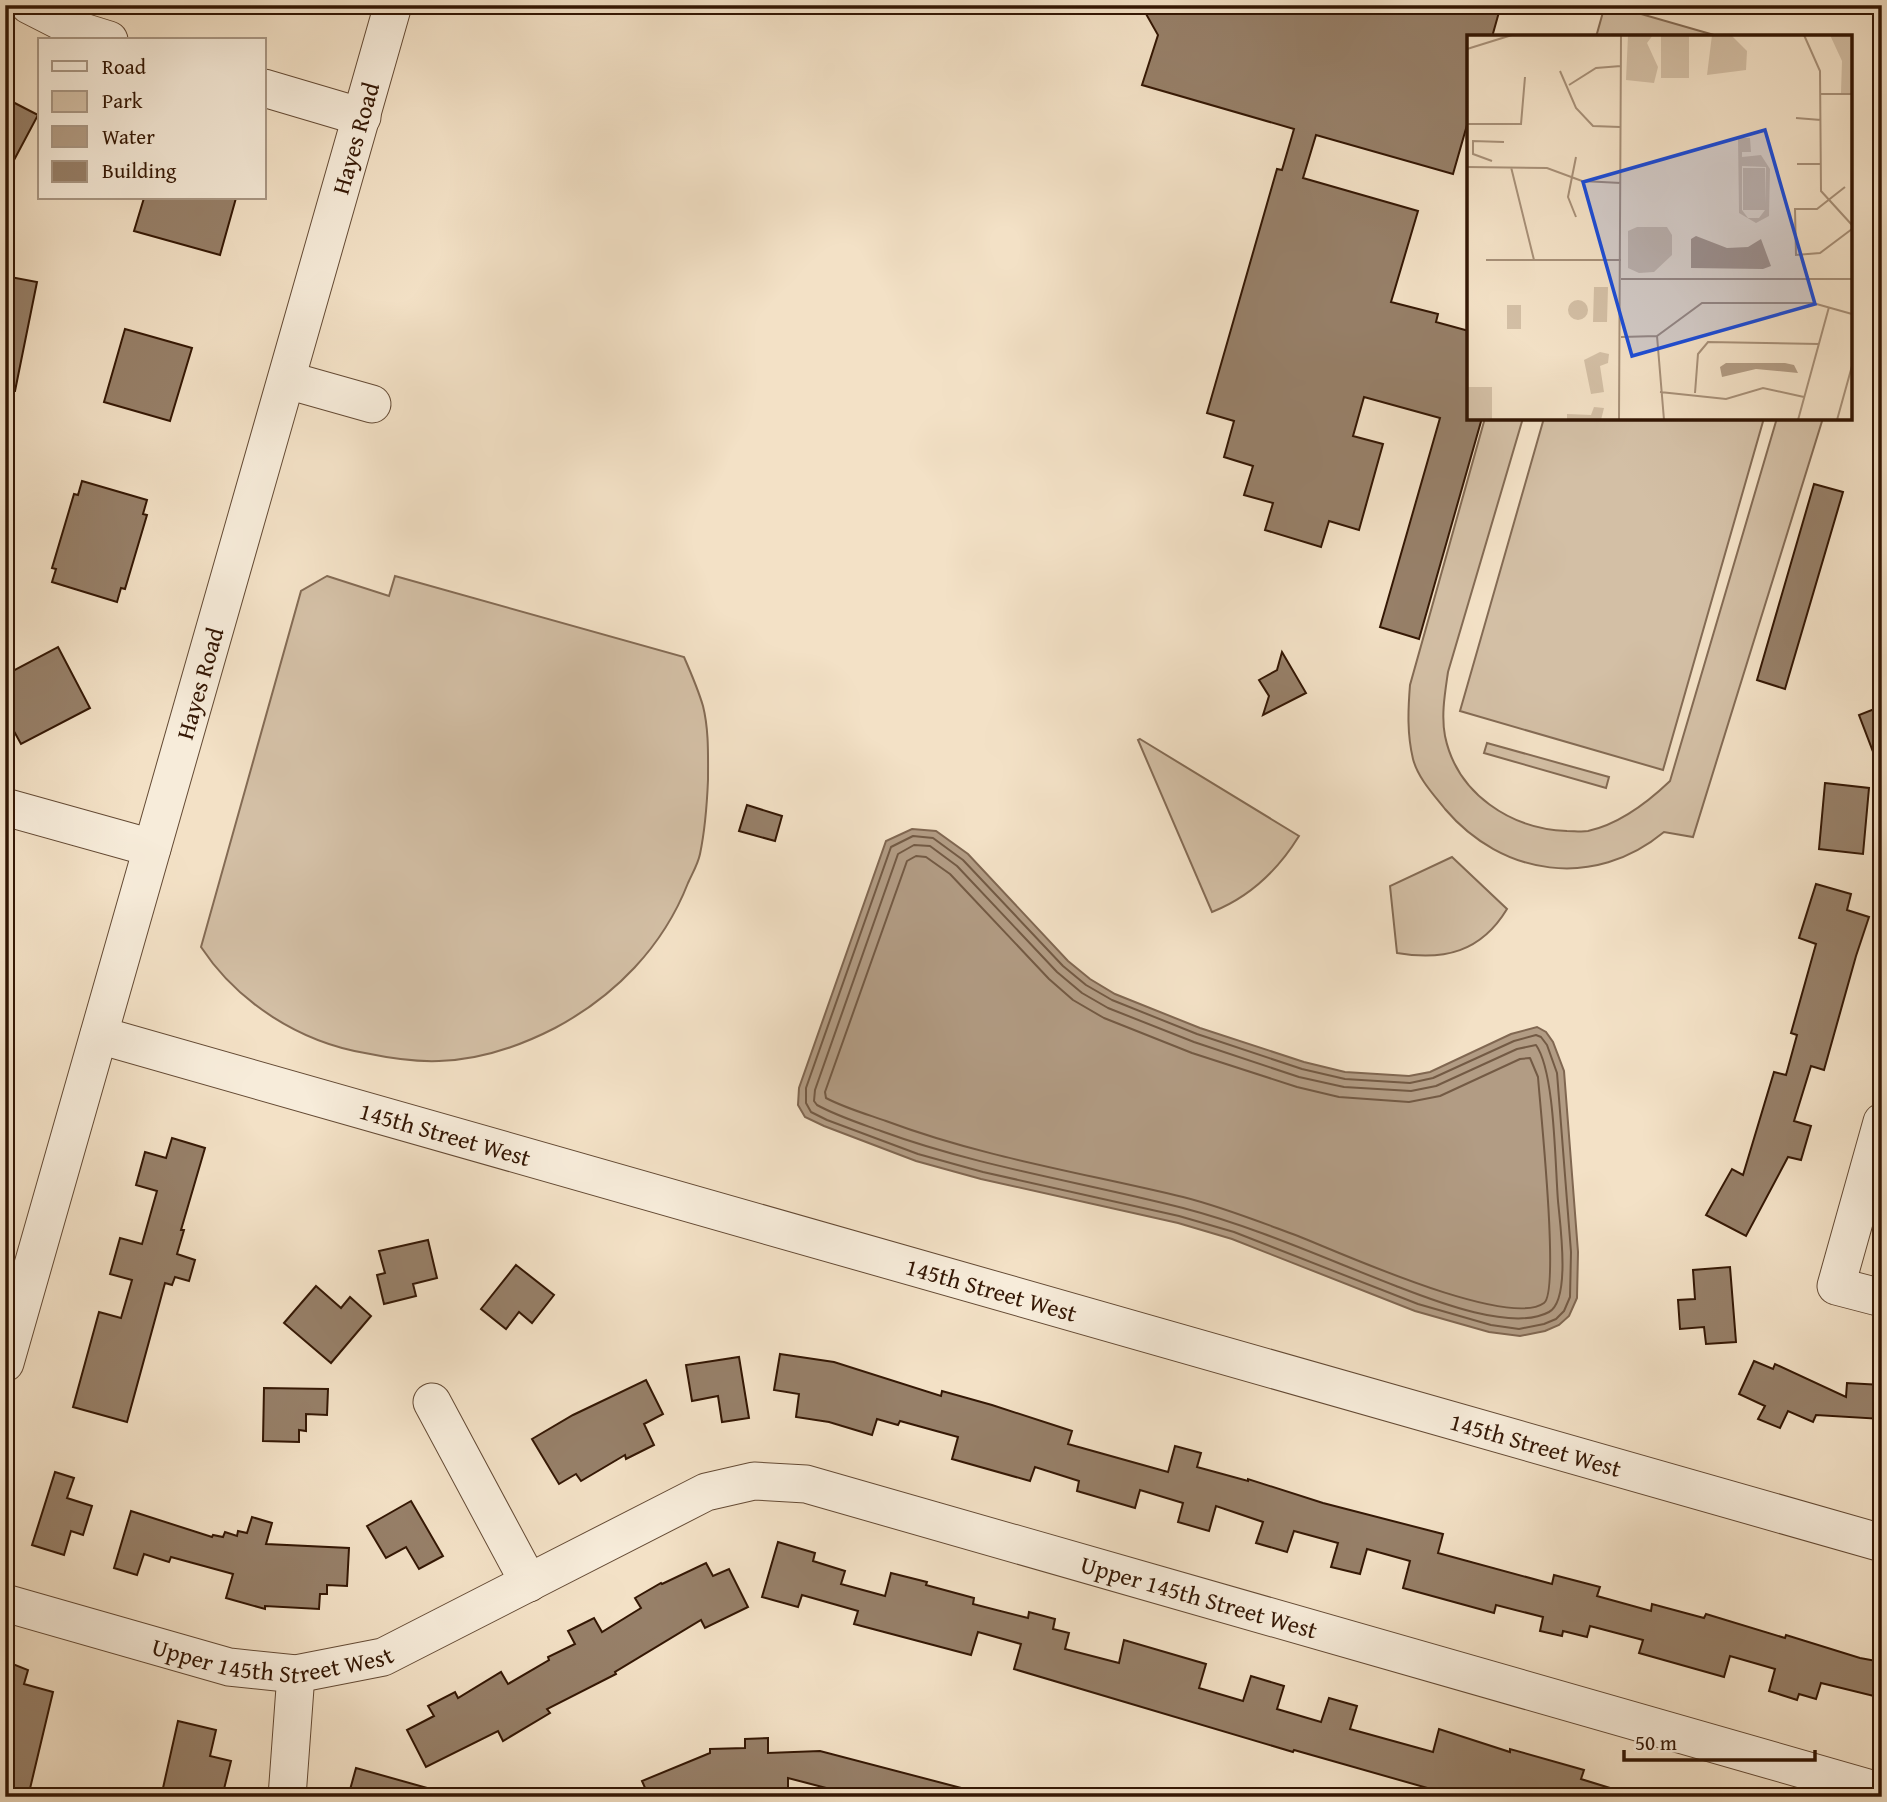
<svg xmlns="http://www.w3.org/2000/svg" width="1887" height="1802" font-family="'Gentium Book Plus',serif">
  <style>
    .green { fill: #d3bfa5; stroke: #846b54; stroke-width: 2 }
    .water { fill: #b29c84; stroke: #806751; stroke-width: 2 }
    .lines { fill: none; stroke-linecap: round; stroke-linejoin: round }
    .shore { stroke: #735a44; stroke-width: 2 }
    .building { fill: #978069; stroke: #341704; stroke-width: 2 }
    .minor-casing { stroke: #644a34; stroke-width: 39 }
    .minor { stroke: #f7ecda; stroke-width: 37 }
    .labels { text-anchor: middle; dominant-baseline: central; stroke-width: 7; stroke-linejoin: round; paint-order: stroke }
    .street-label { font-size: 24px; fill: #341704; stroke: #f7ecda }
    .inset-road { fill: none; stroke: #a79078; stroke-width: 2 }
    .view { fill: #1d4ed8; fill-opacity: 0.15; stroke: #1d4ed8; stroke-width: 3.5 }
    .inset-edge { fill: none; stroke: #341704; stroke-width: 3.5 }
  </style>
  <rect width="100%" height="100%" fill="#f3e1c6"/>
  <filter id="stains"><feTurbulence type="fractalNoise" baseFrequency=".00286" numOctaves="4"/><feColorMatrix values="0 0 0 0 .2 0 0 0 0 .09 0 0 0 0 .02 0 0 0 .5 -.17"/></filter>
  <radialGradient id="worn" r=".72"><stop offset=".6" stop-color="#630" stop-opacity="0"/><stop offset="1" stop-color="#630" stop-opacity=".3"/></radialGradient>
  <!-- green -->
  <g class="green">
    <polygon points="1605,5 1610,5 1721,37 1596,37"/>
    <path d="M1485 418H1523L1448 672C1445 693 1441 715 1445 736 1457 794 1511 829 1567 831 1574 831 1582 832 1588 831 1620 824 1647 803 1670 781L1777 418H1823L1693 837 1664 832C1594 890 1502 876 1445 809 1433 794 1418 778 1413 759 1407 734 1408 710 1410 685Z"/>
    <polygon points="1544,418 1764,418 1663,770 1460,711"/>
    <path d="M327 576 389 596 395 576 684 657C691 673 698 689 703 706 709 730 708 756 708 780 707 804 705 830 700 854 698 864 692 874 688 883 663 947 615 996 555 1028 520 1046 479 1060 439 1061 415 1062 389 1058 365 1053 300 1042 238 1003 201 947L301 591Z"/>
    <path d="M1140 739 1299 836C1278 870 1250 897 1212 912L1138 740Z"/>
    <polygon points="1487,743 1609,777 1606,788 1484,753"/>
    <path d="M1452 857 1507 909C1481 952 1444 961 1397 953L1390 886Z"/>
  </g>
  <!-- water -->
  <polygon class="water" points="912,829 936,831 968,854 1068,961 1090,979 1115,994 1200,1028 1304,1062 1345,1072 1409,1076 1430,1072 1511,1034 1537,1027 1546,1032 1553,1042 1564,1071 1578,1252 1577,1298 1569,1316 1559,1325 1545,1331 1520,1336 1489,1332 1415,1311 1232,1239 1178,1223 981,1179 916,1161 824,1126 805,1117 798,1105 799,1088 886,841"/>
  <g class="lines">
    <!-- shore -->
    <g class="shore">
      <polygon points="913,836 933,838 963,860 1063,966 1086,985 1112,1000 1197,1034 1302,1069 1345,1079 1410,1083 1433,1078 1514,1041 1536,1035 1541,1037 1547,1045 1557,1073 1571,1252 1570,1297 1564,1311 1556,1319 1544,1324 1519,1329 1491,1325 1418,1304 1234,1232 1179,1216 983,1172 918,1154 827,1120 811,1112 806,1103 806,1088 891,847"/>
      <path d="M914 845 930 846 957 866 1057 972 1082 993 1108 1008 1194 1042 1299 1077 1344 1087 1411 1091 1436 1086 1517 1049 1536 1045C1555 1072 1555 1165 1558 1201 1560 1224 1571 1300 1549 1312 1512 1332 1432 1300 1396 1286 1326 1259 1256 1227 1183 1208 1082 1182 979 1167 881 1131 859 1123 837 1116 817 1105L814 1101 815 1090 898 854Z"/>
      <path d="M916 856 926 857 950 874 1049 979 1073 1000 1104 1018 1192 1053 1297 1087 1339 1097 1409 1102 1440 1096 1520 1059 1530 1058 1538 1077C1540 1106 1560 1292 1544 1303 1508 1329 1341 1253 1298 1236 1260 1222 1223 1207 1183 1197 1083 1173 982 1157 886 1121 866 1114 845 1108 826 1098L825 1092 907 861Z"/>
    </g>
  </g>
  <!-- building -->
  <g class="building">
    <polygon points="1141,5 1501,5 1492,37 1469,37 1469,118 1453,174 1316,135 1303,178 1418,211 1391,302 1438,314 1436,322 1469,331 1469,418 1482,418 1419,639 1380,627 1440,418 1364,397 1353,436 1383,444 1359,530 1329,521 1321,547 1265,530 1273,503 1244,495 1253,466 1224,457 1234,421 1207,413 1277,169 1282,170 1294,129 1142,85 1158,35"/>
    <polygon points="5,98 38,115 5,177"/>
    <polygon points="144,198 236,198 220,255 134,231"/>
    <polygon points="5,276 37,282 15,391 5,391"/>
    <polygon points="125,329 192,348 170,421 104,402"/>
    <polygon points="82,481 147,500 143,514 147,515 125,589 121,588 117,602 52,582 56,569 52,568 74,494 78,495"/>
    <polygon points="1814,484 1843,492 1785,689 1757,680"/>
    <polygon points="58,647 90,708 21,744 5,715 5,675"/>
    <polygon points="1282,652 1306,693 1263,715 1269,696 1259,680 1277,670"/>
    <polygon points="1882,706 1882,769 1880,770 1859,715"/>
    <polygon points="1825,783 1869,788 1863,854 1819,849"/>
    <polygon points="747,805 782,816 775,841 739,831"/>
    <polygon points="1816,884 1851,894 1847,910 1869,917 1856,956 1824,1070 1811,1066 1794,1121 1811,1126 1801,1160 1788,1157 1746,1236 1706,1215 1732,1169 1743,1175 1774,1072 1786,1075 1797,1035 1791,1033 1816,944 1799,938"/>
    <polygon points="172,1138 205,1148 181,1230 184,1230 177,1254 195,1260 189,1281 175,1277 172,1285 165,1283 127,1422 73,1407 99,1312 121,1318 132,1280 110,1274 120,1238 142,1244 157,1191 136,1185 145,1152 166,1158"/>
    <polygon points="428,1240 437,1278 413,1284 416,1296 384,1304 377,1275 385,1273 379,1251"/>
    <polygon points="516,1265 554,1295 532,1323 519,1312 506,1329 481,1309"/>
    <polygon points="1730,1267 1736,1342 1706,1344 1704,1327 1680,1329 1678,1300 1695,1299 1693,1270"/>
    <polygon points="316,1286 341,1308 350,1297 371,1316 331,1363 284,1323"/>
    <polygon points="780,1354 834,1362 941,1396 942,1391 992,1405 1072,1431 1068,1444 1168,1472 1175,1446 1201,1453 1197,1467 1248,1481 1248,1479 1323,1503 1443,1534 1438,1553 1552,1584 1554,1575 1600,1587 1597,1596 1651,1611 1652,1604 1704,1618 1706,1614 1785,1638 1786,1635 1860,1658 1882,1662 1882,1698 1821,1683 1816,1699 1799,1694 1797,1700 1769,1691 1775,1669 1730,1656 1724,1677 1639,1653 1643,1640 1590,1626 1587,1637 1563,1631 1562,1636 1540,1631 1543,1617 1496,1605 1494,1613 1403,1588 1410,1561 1367,1549 1360,1574 1331,1567 1338,1543 1294,1531 1287,1552 1256,1543 1263,1522 1216,1506 1209,1531 1178,1522 1183,1503 1140,1490 1135,1508 1077,1491 1079,1481 1035,1467 1030,1481 952,1459 958,1437 900,1421 898,1425 877,1419 872,1435 829,1422 796,1417 799,1394 774,1390"/>
    <polygon points="739,1357 749,1418 722,1422 718,1396 692,1401 686,1365"/>
    <polygon points="1754,1361 1773,1369 1775,1364 1846,1397 1847,1383 1882,1385 1882,1419 1816,1415 1813,1422 1788,1411 1780,1428 1758,1419 1765,1406 1739,1394"/>
    <polygon points="646,1380 663,1414 644,1424 654,1445 626,1459 625,1455 581,1481 576,1474 559,1484 532,1439 573,1415"/>
    <polygon points="264,1388 328,1389 327,1415 306,1414 306,1431 299,1430 299,1442 263,1441"/>
    <polygon points="55,1472 74,1478 67,1498 92,1506 83,1535 71,1531 64,1555 32,1545"/>
    <polygon points="411,1501 443,1556 419,1569 406,1547 386,1558 367,1526"/>
    <polygon points="131,1511 212,1537 213,1535 223,1537 225,1532 237,1536 238,1531 247,1533 252,1517 272,1523 266,1544 349,1548 347,1586 327,1585 327,1594 320,1594 319,1609 265,1606 265,1609 226,1598 233,1574 171,1557 169,1562 144,1554 137,1575 114,1568"/>
    <polygon points="778,1542 815,1553 813,1561 845,1571 841,1584 885,1596 891,1573 927,1582 926,1585 974,1598 973,1604 1028,1618 1029,1612 1055,1619 1053,1629 1069,1633 1065,1649 1119,1663 1124,1640 1206,1664 1199,1688 1243,1701 1251,1676 1284,1686 1277,1709 1321,1722 1329,1698 1357,1706 1350,1729 1433,1752 1439,1729 1510,1752 1510,1749 1584,1770 1581,1779 1623,1792 1622,1797 1459,1797 1294,1750 1293,1752 1014,1669 1021,1644 978,1632 971,1655 854,1624 858,1611 802,1595 798,1607 762,1597"/>
    <polygon points="706,1563 713,1576 729,1569 748,1607 705,1628 701,1620 615,1672 616,1674 547,1709 550,1713 503,1741 498,1731 426,1767 407,1730 434,1716 428,1706 455,1692 458,1698 501,1672 508,1684 549,1660 548,1657 575,1644 568,1631 594,1618 602,1632 641,1608 635,1598 661,1583 662,1584"/>
    <polygon points="5,1661 28,1670 24,1684 53,1692 28,1797 5,1797"/>
    <polygon points="178,1721 216,1730 210,1756 231,1761 222,1797 161,1797"/>
    <polygon points="768,1738 768,1753 820,1751 969,1790 968,1797 833,1797 834,1790 788,1778 788,1794 649,1797 642,1781 710,1753 710,1749 745,1748 745,1739"/>
    <polygon points="356,1768 438,1791 438,1797 348,1797"/>
  </g>
  <g class="lines">
    <!-- minor casing -->
    <g class="minor-casing">
      <g id="minor">
        <polyline points="29,5 80,31 109,40"/>
        <polyline points="264,88 362,117"/>
        <polyline points="287,380 372,404"/>
        <polyline points="5,807 152,848"/>
        <path id="s1" d="M99 1035 1882 1543"/>
        <polyline points="1882,1122 1836,1286 1882,1298"/>
        <path id="s2" d="M5 1363 393 5"/>
        <polyline points="432,1402 529,1583"/>
        <path id="s3" d="M5 1603 229 1667 296 1674 383 1657 706 1492 754 1481 806 1484 1882 1792"/>
        <polyline points="287,1797 296,1674"/>
      </g>
    </g>
    <!-- minor -->
    <use href="#minor" class="minor"/>
  </g>
  <g class="labels">
    <!-- street labels -->
    <g class="street-label">
      <text stroke="none"><textPath href="#s2" startOffset="1274">Hayes Road</textPath></text>
      <text stroke="none"><textPath href="#s2" startOffset="707">Hayes Road</textPath></text>
      <text stroke="none"><textPath href="#s1" startOffset="360">145th Street West</textPath></text>
      <text stroke="none"><textPath href="#s1" startOffset="928">145th Street West</textPath></text>
      <text stroke="none"><textPath href="#s1" startOffset="1494">145th Street West</textPath></text>
      <text stroke="none"><textPath href="#s3" startOffset="1262">Upper 145th Street West</textPath></text>
      <text stroke="none"><textPath href="#s3" startOffset="276">Upper 145th Street West</textPath></text>
    </g>
  </g>
  <!-- overview -->
  <g transform="translate(1467 35)">
    <rect width="385" height="385" fill="#f3e1c6"/>
    <path d="M161 0H186L180 8 191 32 187 48 159 45ZM194 0H222V43H194ZM245 0H264L280 16 279 35 240 40ZM363 0H385V58H374L375 26ZM271 103H283L284 117H275V122L294 120 303 134 302 181 289 188 272 178ZM275 131 299 132 298 169V133H276V175H298L292 183H281L275 175ZM170 192H200L205 200V220L187 237 172 238 161 233V196ZM127 252H141L140 287H126ZM101 275a10 10 0 1 1 20 0a10 10 0 1 1-20 0ZM40 270H54V294H40ZM133 317 142 319 141 328 133 331 137 357 124 359 117 325ZM0 352H25V385H0ZM127 372 137 373 134 385H100V379L124 380Z" fill="#d3bfa5" fill-rule="evenodd"/>
    <path d="M229 201 260 213 281 212 294 204 304 231 296 234 224 233V204ZM259 328H318L327 330 331 338 289 334 255 342 253 332Z" fill="#b29c84"/>
    <path class="inset-road" d="M337 0 353 36 354 156 385 190M0 14 45 0M93 36 109 73 126 91 153 92M102 50 129 33 154 31M354 59H385M329 83 354 85M0 89H54L58 42M25 126 6 119V106L37 107M330 129H354M0 132 80 133 115 146 154 148M44 132 67 225M378 152 350 174H328L329 220 353 218 385 194M109 182 101 162 109 122M19 225H154M154 244H385M190 301 197 385M154 302 190 301 235 268H346L385 279M193 357 259 364 296 353 337 362M228 358 231 319 241 307 352 309M152 385 154 0M331 385 362 272M370 385 385 331"/>
    <path class="view" d="M298 95 348 269 165 321 116 147Z"/>
    <rect width="385" height="385" class="inset-edge"/>
  </g>
  <!-- margin -->
  <rect width="1887" height="1802" fill="none" stroke="#f3e1c6" stroke-width="28"/>
  <rect x="7" y="7" width="1873" height="1788" fill="none" stroke="#341704" stroke-width="3.5"/>
  <rect x="14" y="14" width="1859" height="1774" fill="none" stroke="#341704" stroke-width="2"/>
  <!-- legend -->
  <rect x="38" y="38" width="228" height="161" fill="#f7ecda" stroke="#a99784" stroke-width="2"/>
  <rect x="52" y="61" width="35" height="10" fill="#f7ecda" stroke="#a99784" stroke-width="2"/>
  <text x="102" y="74" font-size="21" fill="#341704">Road</text>
  <rect x="52" y="91" width="35" height="21" fill="#d3bfa5" stroke="#a99784" stroke-width="2"/>
  <text x="102" y="108" font-size="21" fill="#341704">Park</text>
  <rect x="52" y="126" width="35" height="21" fill="#b29c84" stroke="#a99784" stroke-width="2"/>
  <text x="102" y="144" font-size="21" fill="#341704">Water</text>
  <rect x="52" y="161" width="35" height="21" fill="#978069" stroke="#a99784" stroke-width="2"/>
  <text x="102" y="178" font-size="21" fill="#341704">Building</text>
  <!-- scale -->
  <path d="M1624 1750v10h191v-10" fill="none" stroke="#341704" stroke-width="3.5"/>
  <text x="1635" y="1750" font-size="21" fill="#341704" stroke="#f7ecda" stroke-width="5" paint-order="stroke">50 m</text>
  <rect width="100%" height="100%" filter="url(#stains)"/>
  <rect width="100%" height="100%" fill="url(#worn)"/>
</svg>
